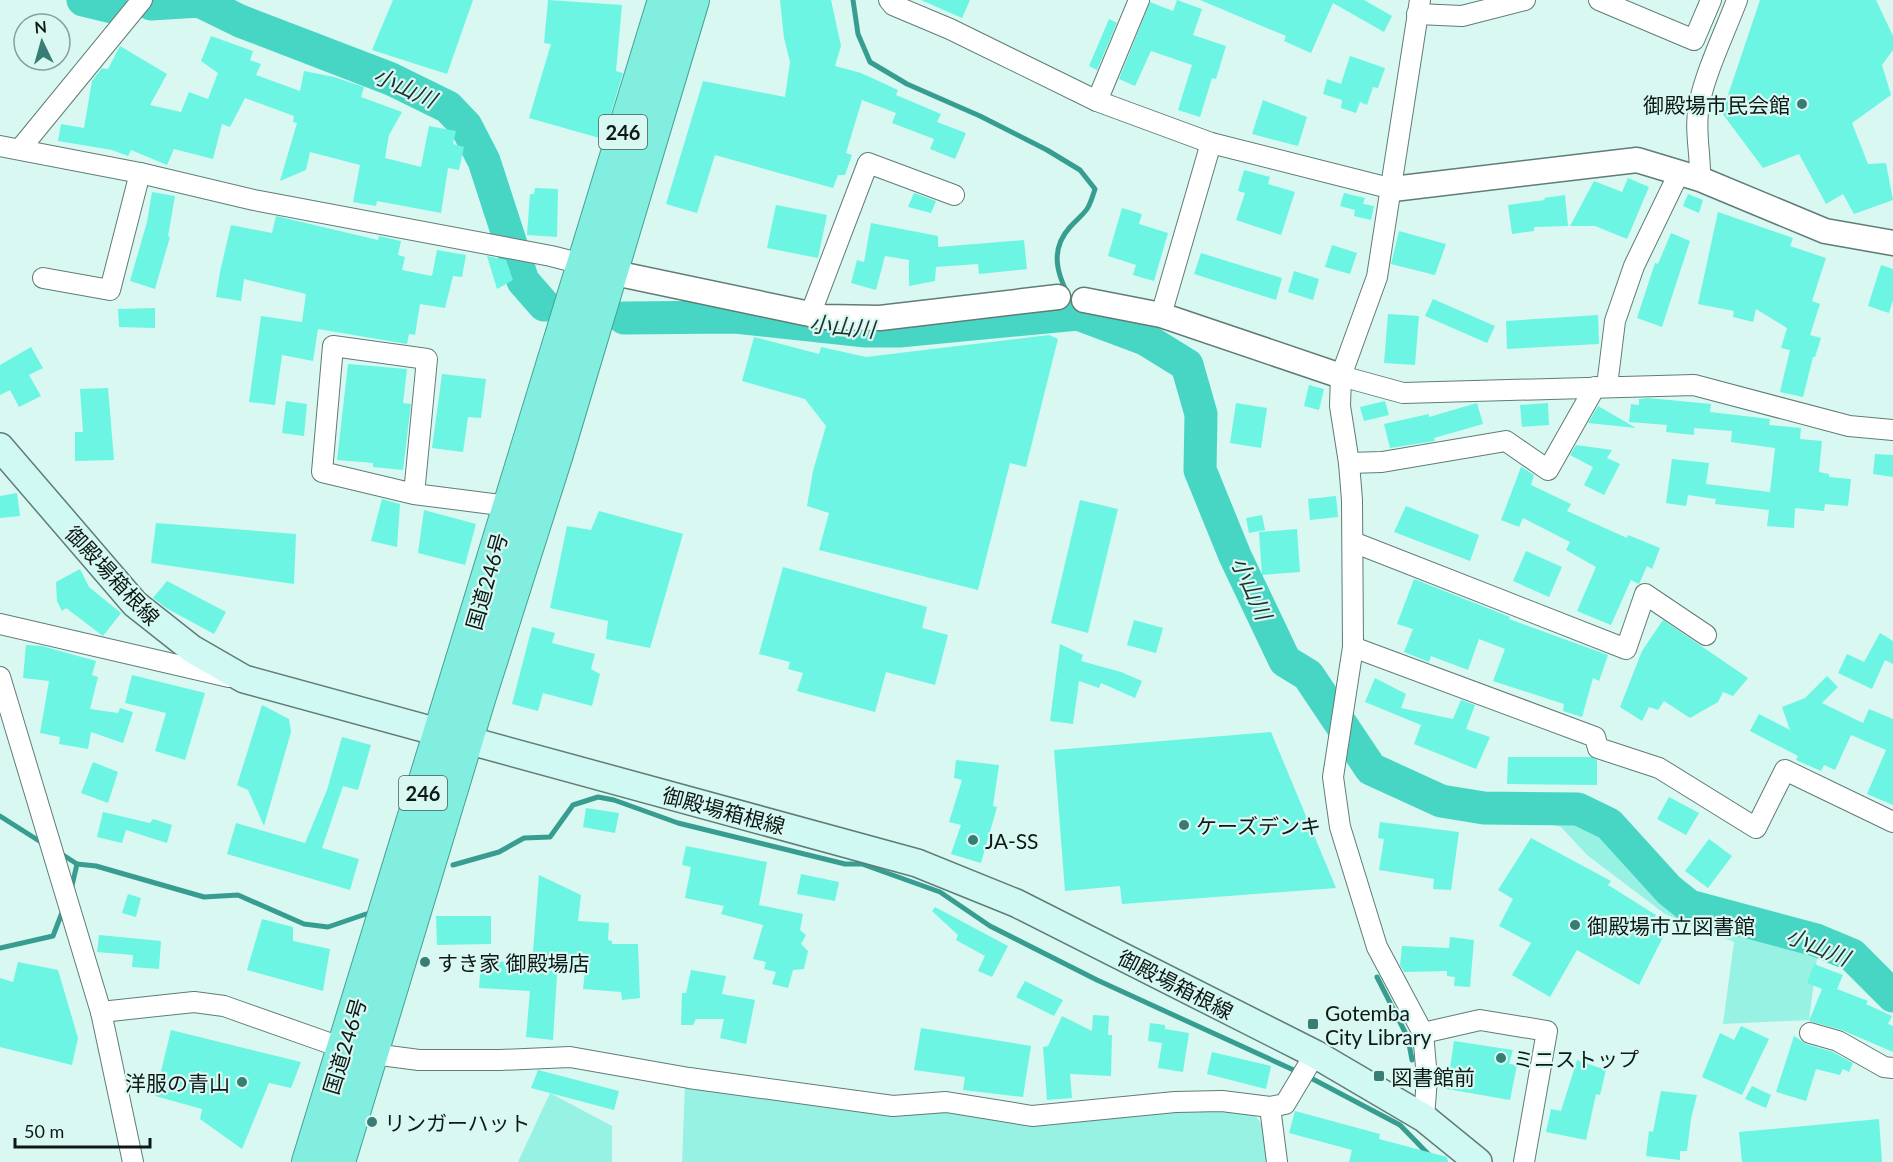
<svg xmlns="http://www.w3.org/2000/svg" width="1893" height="1162" font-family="Lato,'Noto Sans JP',sans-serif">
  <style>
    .green { fill: #97f2e4 }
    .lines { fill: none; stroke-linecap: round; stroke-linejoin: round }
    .stream { stroke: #379d90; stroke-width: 5 }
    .river { stroke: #48d6c4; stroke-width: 33 }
    .building { fill: #6cf5e2 }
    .minor-casing { stroke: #607c77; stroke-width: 22 }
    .tertiary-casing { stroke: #607c77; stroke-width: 27 }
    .secondary-casing { stroke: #607c77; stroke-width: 30 }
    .trunk-casing { stroke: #45a194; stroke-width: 34 }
    .minor { stroke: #fff; stroke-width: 20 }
    .tertiary { stroke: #fff; stroke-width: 24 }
    .secondary { stroke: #d0f9f3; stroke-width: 27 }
    .trunk { stroke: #82eee0; stroke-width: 32 }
    .poi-dot { fill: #377d73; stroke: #d9f8f2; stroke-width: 2 }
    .labels { text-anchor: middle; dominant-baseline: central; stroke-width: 4.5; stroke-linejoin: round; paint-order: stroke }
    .shield { fill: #d9f8f2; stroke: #4b5c59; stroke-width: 1.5 }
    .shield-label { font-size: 20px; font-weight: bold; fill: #0e1917 }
    .poi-label { font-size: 21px; fill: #0e1917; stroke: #d9f8f2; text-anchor: start }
    .street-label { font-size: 21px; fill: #0e1917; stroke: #d9f8f2 }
    .water-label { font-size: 22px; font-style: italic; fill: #1a312d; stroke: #d9f8f2 }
  </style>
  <rect width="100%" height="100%" fill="#d9f8f2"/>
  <!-- green -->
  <g class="green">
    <polygon points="1438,789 1535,798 1608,811 1698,903 1828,932 1817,959 1809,1020 1723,1024 1734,942 1665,914 1587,855 1561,827"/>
    <path d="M685 1084 1036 1123 1180 1109 1250 1110C1265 1125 1272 1141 1269 1162H682Z"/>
    <polygon points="550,1093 612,1126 612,1162 518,1162"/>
  </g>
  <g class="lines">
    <!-- stream -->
    <g class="stream">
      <path d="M853 0 858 34 870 62 907 84 980 116 1047 150 1080 170 1095 189C1087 214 1087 209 1070 227 1044 256 1063 285 1078 314"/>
      <polyline points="0,816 44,844"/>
      <polyline points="60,853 77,864 96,866 204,897 238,895 304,924 328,927 366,914"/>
      <polyline points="453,865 499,852 524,838 550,837 573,805 598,797 614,800 678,823 845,864 862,864 940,892 990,926 1097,980 1298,1072"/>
      <polyline points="71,890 77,864"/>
      <polyline points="0,948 53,936 63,910"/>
      <polyline points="1377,977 1408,1038 1412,1060"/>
      <polyline points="1307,1076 1400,1125 1436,1162"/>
    </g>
    <!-- river -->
    <g class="river">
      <polyline points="83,0 112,7"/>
      <polyline points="151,4 199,1 240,21 391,79 448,107 466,126 484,161 523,281 544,305"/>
      <polyline points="624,318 735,317 866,331 899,331 1078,314 1145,339 1187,365 1201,414 1200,470 1235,556 1285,661 1308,675 1371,769 1441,801 1484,808 1578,809 1609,824 1669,890 1689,906 1816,940 1852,955 1893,996"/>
    </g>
  </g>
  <!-- building -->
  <g class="building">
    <polygon points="393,0 473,0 447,74 372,50"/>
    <polygon points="548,0 622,5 616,71 623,73 603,139 529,118 551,44 544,43"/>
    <polygon points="780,0 831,0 841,46 835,66 861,73 898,90 896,95 941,114 937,122 966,133 955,159 930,149 934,139 892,123 896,113 862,100 846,153 852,155 845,175 838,175 833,188 715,155 697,213 666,204 703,81 785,97 790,62 784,38"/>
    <polygon points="921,0 970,0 962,18"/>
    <polygon points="1177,0 1202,9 1193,35 1226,46 1216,79 1212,78 1200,117 1178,110 1192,65 1151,51 1135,86 1119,79 1150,2 1173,11"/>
    <polygon points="1200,0 1364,0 1392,16 1384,32 1333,3 1311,53 1284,41 1286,36"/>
    <polygon points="1760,0 1876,0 1893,36 1893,50 1882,65 1891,95 1852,123 1868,164 1886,163 1893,200 1854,214 1843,194 1826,204 1799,154 1763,168 1722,113"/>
    <polygon points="1109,19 1117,23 1097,70 1089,66"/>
    <polygon points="211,36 253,51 250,60 261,64 256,75 300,91 304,71 334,77 364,87 361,97 402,112 389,135 385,158 421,167 429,126 456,131 453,144 464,147 459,170 448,168 441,213 377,201 376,206 353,202 360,165 310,152 306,170 280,181 297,123 293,122 294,116 245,98 230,127 222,124 213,159 174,149 167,165 131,150 128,156 112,150 58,141 61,124 84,128 92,81 102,68 108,69 120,46 167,74 150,105 181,112 189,92 208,99 218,73 201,61"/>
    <polygon points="1350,56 1385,68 1378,88 1373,87 1367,105 1360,102 1356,113 1341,108 1342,100 1323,94 1327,79 1341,84"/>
    <polygon points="1263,100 1307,117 1298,146 1252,134"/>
    <polygon points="1244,170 1270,177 1268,184 1295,192 1281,235 1236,220 1245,193 1238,191"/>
    <polygon points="1628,178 1649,187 1627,239 1595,226 1570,226 1594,181 1622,192"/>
    <polygon points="535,188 558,189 557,237 527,235 530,194 534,194"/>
    <polygon points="152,192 175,196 168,236 170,237 155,289 130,281 147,222"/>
    <polygon points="914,193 936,201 931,213 908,207"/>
    <polygon points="1344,193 1365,198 1363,204 1374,206 1371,220 1354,216 1355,210 1340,206"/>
    <polygon points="1688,194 1703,200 1699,213 1683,206"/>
    <polygon points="1565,195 1568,226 1534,227 1534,231 1512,234 1508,205 1545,200 1544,198"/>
    <polygon points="776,205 827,215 818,258 767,248"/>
    <polygon points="1122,208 1142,214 1139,224 1168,233 1154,281 1133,275 1136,265 1108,256"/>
    <polygon points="1718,212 1793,238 1790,246 1826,258 1812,301 1820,304 1810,335 1821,338 1815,357 1813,357 1803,397 1780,392 1790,350 1781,348 1787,328 1756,309 1753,322 1733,317 1734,311 1698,304"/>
    <polygon points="276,216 378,240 379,236 401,241 398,255 405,257 402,270 432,276 437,250 466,255 462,277 453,276 445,308 420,304 415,335 409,334 407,344 318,329 313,361 282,355 275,405 249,402 261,316 302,322 306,294 244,279 241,301 216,297 220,272 231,225 272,233"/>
    <polygon points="871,223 938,236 938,247 1024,240 1027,269 979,274 978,264 936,267 935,281 909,286 909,260 885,256 876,290 851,283 857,260 864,262"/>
    <polygon points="1399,231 1446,244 1435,275 1391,264"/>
    <polygon points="1671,233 1690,241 1662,327 1637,318 1655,263 1658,264"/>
    <polygon points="1332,245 1357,253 1350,274 1325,267"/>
    <polygon points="1201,253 1282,278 1276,300 1194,274"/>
    <polygon points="487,256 506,260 513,280 497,289"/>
    <polygon points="1881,265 1893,269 1893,300 1889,313 1868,306"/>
    <polygon points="1294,271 1319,279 1313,300 1288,292"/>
    <polygon points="1433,299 1495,326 1487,343 1425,316"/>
    <polygon points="155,308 155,328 119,327 118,309"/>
    <polygon points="1388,314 1419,316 1415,365 1384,363"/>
    <polygon points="1598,315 1599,344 1507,349 1506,321"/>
    <polygon points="1049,335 1058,339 1026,467 1010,463 978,590 819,550 829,513 807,506 813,471 826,426 805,399 742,381 754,337 819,354 821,347 866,357"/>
    <polygon points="31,347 43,368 29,375 41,396 19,407 10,390 0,395 0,365"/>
    <polygon points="348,364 407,369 403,403 411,404 403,470 373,467 373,463 337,460"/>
    <polygon points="442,374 486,379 481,418 468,417 463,452 432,448"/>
    <polygon points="1309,385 1324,389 1319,410 1304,406"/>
    <polygon points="108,388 114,460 75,461 75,432 83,432 80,389"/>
    <polygon points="1648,398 1711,404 1710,412 1770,419 1769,425 1801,428 1800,439 1822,441 1819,472 1829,474 1829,477 1851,479 1848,506 1825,504 1824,511 1795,508 1794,528 1767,526 1769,510 1715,504 1716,499 1688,495 1686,506 1666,503 1672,459 1709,463 1706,484 1770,492 1775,448 1731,442 1732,431 1694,428 1694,435 1666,432 1667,425 1629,422 1631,404 1639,405 1639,399"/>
    <polygon points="286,401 307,404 304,436 282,433"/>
    <polygon points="1385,401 1389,415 1364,421 1360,407"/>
    <polygon points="1236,403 1267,408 1261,448 1230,443"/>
    <polygon points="1477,403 1483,424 1434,438 1435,441 1390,448 1384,424 1429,414 1429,417"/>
    <polygon points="1548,403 1549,425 1522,427 1520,405"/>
    <polygon points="1598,406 1636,428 1588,423"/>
    <polygon points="1576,445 1612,450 1607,458 1620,464 1604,495 1584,485 1593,467 1570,455"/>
    <polygon points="1875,454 1893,455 1893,477 1873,474"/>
    <polygon points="1521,467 1534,475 1531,485 1571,504 1567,511 1627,538 1628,535 1660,548 1652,569 1647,566 1639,584 1631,580 1611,625 1577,611 1596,567 1566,550 1570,542 1523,518 1519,527 1501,520"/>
    <polygon points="17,493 20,516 0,518 0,496"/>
    <polygon points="1336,496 1338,517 1310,520 1308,499"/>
    <polygon points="382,499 400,504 397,547 371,541"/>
    <polygon points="1080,500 1118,509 1088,633 1051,623"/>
    <polygon points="1406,506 1479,535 1470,561 1394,532"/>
    <polygon points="424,510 476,524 465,565 418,553"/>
    <polygon points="599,511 683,534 650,648 606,639 608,621 550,608 567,526 591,530"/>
    <polygon points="1262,515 1265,530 1249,533 1246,518"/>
    <polygon points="156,523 296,534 294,584 151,563"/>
    <polygon points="1297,529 1300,572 1262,575 1259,532"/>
    <polygon points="1526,551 1562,567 1549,597 1513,581"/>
    <polygon points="783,567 927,607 922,628 948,635 935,685 886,672 875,712 797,691 803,673 788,669 790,662 759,654"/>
    <polygon points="80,569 89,587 121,613 103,636 66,608 62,611 57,601 56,582"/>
    <polygon points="1414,579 1510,617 1509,619 1608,655 1599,681 1593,678 1582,717 1563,711 1564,704 1493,681 1505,649 1479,639 1468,670 1431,656 1429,662 1404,652 1413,629 1397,624"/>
    <polygon points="167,581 226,612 214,634 166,608 153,598"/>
    <polygon points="1134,620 1163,628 1156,653 1127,645"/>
    <polygon points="1663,620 1748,678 1733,696 1723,692 1718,702 1690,718 1664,701 1658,710 1649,707 1642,721 1620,707 1642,651"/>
    <polygon points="532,627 555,633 552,643 595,654 591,669 600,674 592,706 543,693 538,711 512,704"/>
    <polygon points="1880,633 1893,641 1893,664 1885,660 1872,689 1838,673 1847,654 1864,662"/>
    <polygon points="1060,644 1083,655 1081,661 1121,672 1142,681 1135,698 1101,683 1099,688 1079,681 1073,724 1050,721"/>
    <polygon points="26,645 42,646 96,661 92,675 98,677 90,709 118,713 120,708 133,712 123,743 91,732 88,749 59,744 60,737 40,733 49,681 23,678"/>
    <polygon points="132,675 205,693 185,760 155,751 166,713 125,703"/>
    <polygon points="1827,676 1838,687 1822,703 1863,723 1869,709 1893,719 1893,805 1867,794 1886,750 1851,735 1835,770 1824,765 1821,771 1796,760 1798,756 1750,731 1759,714 1790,730 1782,707 1805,698"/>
    <polygon points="1375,678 1406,694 1401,708 1453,719 1461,700 1475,705 1466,729 1490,737 1476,769 1414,744 1421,725 1365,702"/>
    <polygon points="262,705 289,719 291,732 264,826 248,790 237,785"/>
    <polygon points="1271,732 1336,888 1122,904 1120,886 1065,891 1054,750"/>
    <polygon points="342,737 371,745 358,790 343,786 322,848 359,859 350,890 227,854 236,823 305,843 327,790"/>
    <polygon points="1508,757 1591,757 1597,760 1597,785 1507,784"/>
    <polygon points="956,760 999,765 993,806 997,807 981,863 951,854 961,825 949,822 962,780 954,778"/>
    <polygon points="93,762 118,772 108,803 81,793"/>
    <polygon points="1669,797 1699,813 1686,835 1657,819"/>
    <polygon points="586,808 619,813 615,833 583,827"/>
    <polygon points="103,812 150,823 153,819 172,825 167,843 126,830 122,843 97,837"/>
    <polygon points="1380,822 1459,832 1451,890 1433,889 1434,879 1379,870 1384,839 1378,838"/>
    <polygon points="1531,838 1611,881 1608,885 1656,915 1651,925 1665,933 1639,985 1577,950 1550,997 1512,975 1531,943 1499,926 1513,899 1498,890"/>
    <polygon points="1709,839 1732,856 1708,888 1685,871"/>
    <polygon points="686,846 767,862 759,905 803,914 800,930 806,935 801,944 808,951 804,969 793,970 788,988 772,984 776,972 764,969 766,962 753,959 763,925 721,914 724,906 685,898 691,867 682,865"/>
    <polygon points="801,874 839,882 835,901 797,894"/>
    <polygon points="539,875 581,895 578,921 609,923 608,940 612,941 612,944 638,944 640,998 622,1000 621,992 583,989 586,962 558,960 553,1040 526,1037 530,991 479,988 481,960 532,964"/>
    <polygon points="128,894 141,898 136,917 122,913"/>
    <polygon points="935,907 1008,946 992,977 978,971 985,956 956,940 958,935 932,911"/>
    <polygon points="436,916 491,916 491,944 437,945"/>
    <polygon points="262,919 293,927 293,941 330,949 323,991 247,970"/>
    <polygon points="99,935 161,941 159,969 132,967 133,955 97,952"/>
    <polygon points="1450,937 1474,940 1470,987 1454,986 1455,977 1447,976 1447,971 1404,972 1400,965 1402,946 1449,948"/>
    <polygon points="18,962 58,970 78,1038 72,1065 0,1047 0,978 13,982"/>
    <polygon points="1814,964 1843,975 1837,989 1868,1001 1866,1004 1892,1016 1888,1024 1893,1026 1893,1052 1842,1030 1809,1021 1822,989 1807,983"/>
    <polygon points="691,970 726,976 722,994 755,1000 746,1044 720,1038 724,1019 696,1019 693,1025 681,1025 682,993 686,993"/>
    <polygon points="1025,981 1063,1000 1054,1016 1016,997"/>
    <polygon points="1093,1015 1109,1016 1108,1035 1112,1035 1111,1076 1070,1074 1072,1098 1047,1100 1043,1047 1048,1046 1062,1016 1092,1031"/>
    <polygon points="1150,1023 1165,1025 1165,1029 1189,1033 1183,1072 1158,1068 1162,1043 1148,1041"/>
    <polygon points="1741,1026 1769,1039 1742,1095 1702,1077 1720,1033 1734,1040"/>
    <polygon points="921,1028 1031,1046 1023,1097 963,1090 965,1077 914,1070"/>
    <polygon points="171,1030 301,1062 291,1088 269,1083 242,1149 200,1119 202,1109 155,1096"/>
    <polygon points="1794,1036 1806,1044 1833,1052 1853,1063 1849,1072 1843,1069 1840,1075 1816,1069 1806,1101 1776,1092"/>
    <polygon points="1454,1041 1513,1050 1509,1064 1517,1065 1510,1100 1447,1089"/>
    <polygon points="1212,1052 1271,1066 1266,1089 1207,1074"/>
    <polygon points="1577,1060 1606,1070 1600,1095 1596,1094 1586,1140 1546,1132 1551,1109 1561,1111"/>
    <polygon points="538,1070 619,1091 614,1110 531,1088"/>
    <polygon points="1752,1086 1771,1095 1766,1108 1745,1099"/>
    <polygon points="1661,1091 1697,1095 1691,1119 1687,1151 1680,1151 1680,1160 1646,1156 1649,1131 1653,1132"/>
    <polygon points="1295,1111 1380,1134 1379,1139 1447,1157 1448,1162 1349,1162 1352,1150 1289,1133"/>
    <polygon points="1879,1119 1882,1162 1742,1162 1739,1132"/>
  </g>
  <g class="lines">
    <!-- minor casing -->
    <g class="minor-casing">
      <g id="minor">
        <polyline points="889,0 893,5 950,29 1097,101 1211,143 1393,189"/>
        <polyline points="1420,0 1377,277 1341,376 1340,406 1349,463 1352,500 1353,647 1333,777 1340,827 1377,947 1423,1033 1427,1078 1424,1118"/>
        <polyline points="1599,0 1694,40 1711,0"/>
        <polyline points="1417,14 1462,16 1525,0"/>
        <polyline points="1097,101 1139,0"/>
        <polyline points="0,146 140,173 254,200 551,256 594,267"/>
        <polyline points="20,149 142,0"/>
        <path d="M1700 179C1701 154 1694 130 1699 105 1705 73 1725 32 1737 0"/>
        <polyline points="43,278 110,290 140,173"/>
        <polyline points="810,315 868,163 954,195"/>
        <polyline points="1161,315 1211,143"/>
        <polyline points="1341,376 1403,393 1694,385 1849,426 1893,430"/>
        <polyline points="1607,386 1615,321 1634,266 1679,173"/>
        <polyline points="1349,463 1382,462 1506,441 1548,470 1595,387"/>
        <polyline points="414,494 427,359 333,346 322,472 414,494 508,506"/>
        <polyline points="1353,542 1626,649 1645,594 1706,635"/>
        <polyline points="0,624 229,677"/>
        <polyline points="1353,647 1595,737 1598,748 1659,768 1756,828 1785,770 1893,822"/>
        <polyline points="0,677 101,1012 133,1162"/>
        <polyline points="101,1012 194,1002 224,1006 343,1048"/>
        <polyline points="1423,1033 1480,1020 1547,1031 1524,1162"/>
        <polyline points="1810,1033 1838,1041 1884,1067 1893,1068"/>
        <polyline points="373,1054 419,1060 500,1060 570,1057 689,1078 893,1106 946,1102 1032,1116 1175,1102 1222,1101 1270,1107 1285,1104 1315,1054"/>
        <polyline points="1270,1107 1277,1162"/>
      </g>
    </g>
    <!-- tertiary casing -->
    <g class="tertiary-casing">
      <g id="tertiary">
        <polyline points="1393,189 1637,160 1700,179 1825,231 1893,243"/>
        <polyline points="610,272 824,317 880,318 1058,297"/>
        <polyline points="1084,300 1161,315 1341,376"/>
      </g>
    </g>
    <!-- secondary casing -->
    <g class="secondary-casing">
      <polyline id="secondary" points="0,447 135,604 192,649 244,679 917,863 1016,903 1315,1054 1424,1118 1478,1162"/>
    </g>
    <!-- trunk casing -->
    <g class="trunk-casing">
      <g id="trunk">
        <polyline points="308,1162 664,0"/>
        <polyline points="339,1162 480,696 557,454 693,0"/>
      </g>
    </g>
    <!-- minor -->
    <use href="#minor" class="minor"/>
    <!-- tertiary -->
    <use href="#tertiary" class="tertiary"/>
    <!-- secondary -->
    <use href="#secondary" class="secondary"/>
    <!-- trunk -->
    <use href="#trunk" class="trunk"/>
  </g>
  <!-- markers -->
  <g class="poi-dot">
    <circle cx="1802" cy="104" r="6"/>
    <circle cx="1184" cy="825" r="6"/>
    <circle cx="973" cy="840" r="6"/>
    <circle cx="1575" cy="925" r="6"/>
    <circle cx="425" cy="962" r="6"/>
    <rect x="1307" y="1018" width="12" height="12" rx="3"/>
    <circle cx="1501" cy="1058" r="6"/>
    <rect x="1373" y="1070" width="12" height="12" rx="3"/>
    <circle cx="242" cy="1082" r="6"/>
    <circle cx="372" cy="1122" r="6"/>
  </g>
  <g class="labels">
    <!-- shield labels -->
    <g class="shield">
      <rect x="599" y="115" width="48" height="34" rx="4.5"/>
      <rect x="399" y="776" width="48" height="34" rx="4.5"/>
    </g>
    <g class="shield-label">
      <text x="623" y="132">246</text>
      <text x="423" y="793">246</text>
    </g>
    <!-- poi labels -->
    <g class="poi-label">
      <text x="1790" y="104" text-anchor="end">御殿場市民会館</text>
      <text x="1196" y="825">ケーズデンキ</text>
      <text x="985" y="840">JA-SS</text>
      <text x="1587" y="925">御殿場市立図書館</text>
      <text x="437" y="962">すき家 御殿場店</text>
      <text x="1325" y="1012">Gotemba<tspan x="1325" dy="24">City Library</tspan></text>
      <text x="1513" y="1058">ミニストップ</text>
      <text x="1391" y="1076">図書館前</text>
      <text x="230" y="1082" text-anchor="end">洋服の青山</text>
      <text x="384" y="1122">リンガーハット</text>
    </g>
    <!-- street labels -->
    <g class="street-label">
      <text transform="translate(113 575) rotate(47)">御殿場箱根線</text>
      <text transform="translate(486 581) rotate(-74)">国道246号</text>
      <text transform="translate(724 810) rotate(15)">御殿場箱根線</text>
      <text transform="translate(1176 984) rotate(27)">御殿場箱根線</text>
      <text transform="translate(344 1046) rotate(-73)">国道246号</text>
    </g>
    <!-- water labels -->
    <g class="water-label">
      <text transform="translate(405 87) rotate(24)">小山川</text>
      <text transform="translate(842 326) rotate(5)">小山川</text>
      <text transform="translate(1252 588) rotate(66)">小山川</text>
      <text transform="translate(1818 946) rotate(22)">小山川</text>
    </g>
  </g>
  <!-- north arrow -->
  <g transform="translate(42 42) rotate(355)"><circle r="28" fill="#d9f8f2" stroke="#889f9a" stroke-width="1.5"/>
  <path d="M0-4.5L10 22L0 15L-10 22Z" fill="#377d73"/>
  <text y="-9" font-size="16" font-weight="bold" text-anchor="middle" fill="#0e1917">N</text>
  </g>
  <!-- scale -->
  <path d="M15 1138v9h135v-9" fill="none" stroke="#0e1917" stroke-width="3"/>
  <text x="24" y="1138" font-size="18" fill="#0e1917" stroke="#d9f8f2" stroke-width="4.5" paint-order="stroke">50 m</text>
</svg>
